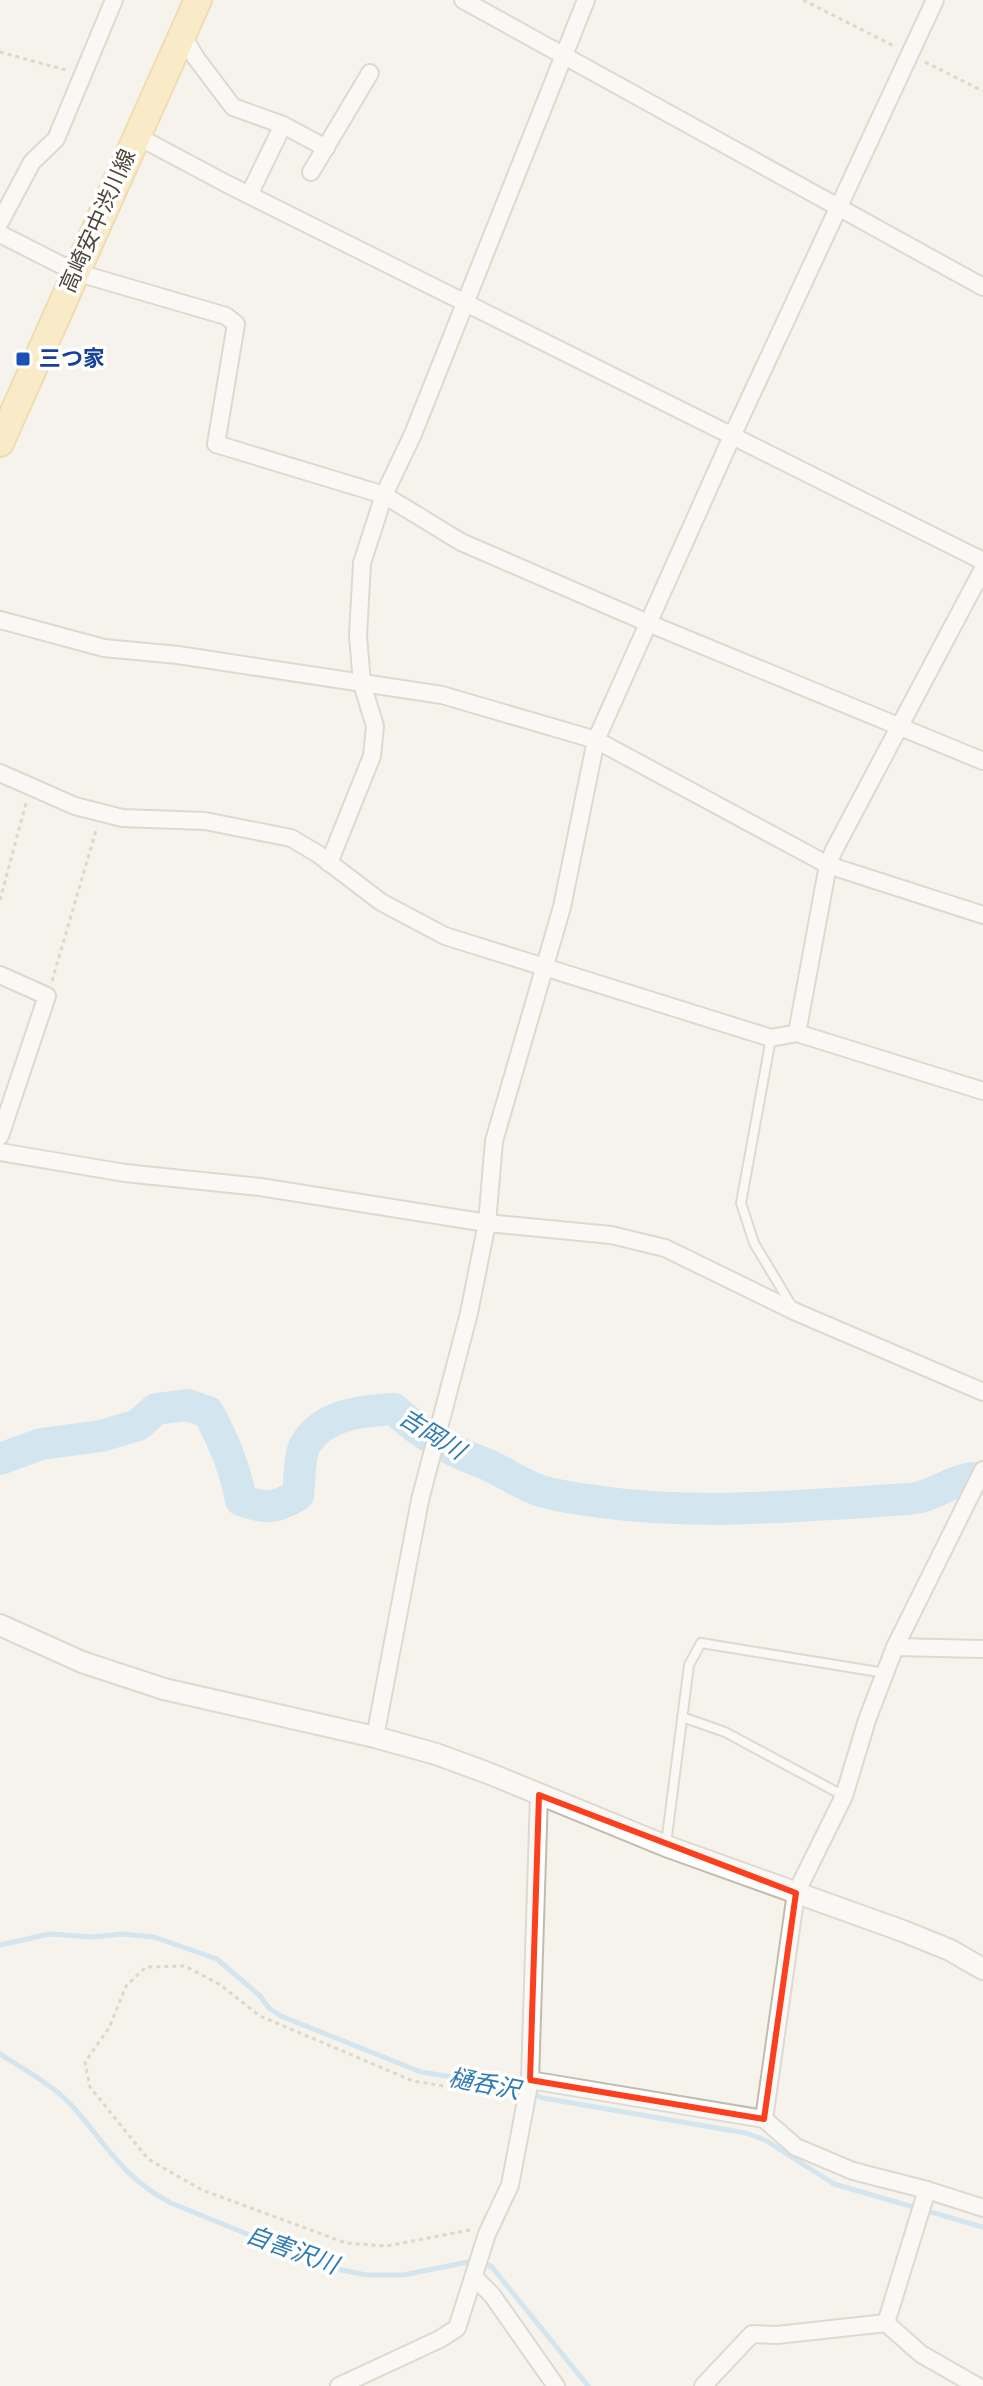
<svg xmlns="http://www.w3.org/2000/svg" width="983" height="2386" font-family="Karla,'Noto Sans JP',sans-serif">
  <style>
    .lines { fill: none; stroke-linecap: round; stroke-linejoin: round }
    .stream { stroke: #a9d4f2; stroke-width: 5 }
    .river { stroke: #a9d4f2; stroke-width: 32 }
    .service-casing { stroke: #c2bbae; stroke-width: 12 }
    .minor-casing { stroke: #c2bbae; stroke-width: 20 }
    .tertiary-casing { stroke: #c2bbae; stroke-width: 24 }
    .primary-casing { stroke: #e6c16a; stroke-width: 30 }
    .path { stroke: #c4b79f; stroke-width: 3; stroke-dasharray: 4 4; stroke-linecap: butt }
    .service { stroke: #fff; stroke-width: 8 }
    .minor { stroke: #fff; stroke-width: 16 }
    .tertiary { stroke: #fff; stroke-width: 20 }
    .primary { stroke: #ffe39c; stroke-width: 26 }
    .marked { fill: none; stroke: #fc3f1d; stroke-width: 6; stroke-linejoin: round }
    .transit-dot { fill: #1a4fb4; stroke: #fff; stroke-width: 3 }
    .labels { text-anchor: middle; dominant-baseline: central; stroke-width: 7; stroke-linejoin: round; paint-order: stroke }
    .street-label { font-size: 22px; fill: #4b4439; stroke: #fff }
    .transit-label { font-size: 22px; font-weight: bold; fill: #164399; stroke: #fff; text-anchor: start }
    .water-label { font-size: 24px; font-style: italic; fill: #2e7ab2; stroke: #fff }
  </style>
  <rect width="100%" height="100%" fill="#f6f3ec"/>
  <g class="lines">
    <!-- stream -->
    <g class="stream">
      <polyline points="0,1945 49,1934 93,1937 122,1934 154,1937 217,1959 260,1996 269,2008 281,2016 421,2072 519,2088 543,2098 746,2133 765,2140 834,2184 983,2227"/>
      <path d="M0 2054C25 2070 55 2086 75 2109 109 2148 122 2177 171 2203L328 2267 366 2275H403L468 2262 491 2266 588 2386"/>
    </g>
    <!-- river -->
    <path class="river" d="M0 1459 41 1444 101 1436 138 1425 156 1409 187 1405 208 1412C224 1441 235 1468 241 1500 266 1509 275 1509 298 1495 300 1481 299 1457 305 1445 323 1414 362 1411 394 1409 422 1435 446 1449 481 1462 502 1470 520 1484 541 1491 560 1497 581 1499 601 1502 702 1516 807 1505 909 1499 936 1497 956 1475 983 1478"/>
    <!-- service casing -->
    <g class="service-casing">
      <g id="service">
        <polyline points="771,1038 741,1203 754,1243 793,1308"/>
        <polyline points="682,1717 725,1732 844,1796"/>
        <polyline points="666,1844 689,1665 701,1643 885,1673"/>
      </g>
    </g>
    <!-- minor casing -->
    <g class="minor-casing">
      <g id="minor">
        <polyline points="463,0 983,287"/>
        <polyline points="182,35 196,58 233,107 283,125 249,195"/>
        <polyline points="283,125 326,148"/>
        <polyline points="137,136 227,184 983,561"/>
        <polyline points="311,172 370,73"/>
        <polyline points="0,222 32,162 56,139 114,0"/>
        <polyline points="0,234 75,272 226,316 236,324 216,444 384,495 461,542 648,623 983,761"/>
        <polyline points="0,620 104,648 178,655 442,695 596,740 828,865 983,915"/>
        <polyline points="0,773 75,806 122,818 205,821 291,838 318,854 381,902 445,936 771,1038 797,1033 983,1091"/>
        <polyline points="329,863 372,756 375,726 362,684 358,635 362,563 384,495 413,434 586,0"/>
        <polyline points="0,975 47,996 0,1136"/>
        <polyline points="797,1033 828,865 834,850 983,569"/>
        <polyline points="0,1152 125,1173 260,1187 487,1223 611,1235 665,1248 796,1312 983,1392"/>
        <polyline points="895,1647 983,1649"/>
        <polyline points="375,1737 420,1500 469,1313 487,1223 494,1141 562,907 596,740 733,434 935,0"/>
        <polyline points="530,2080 764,2119"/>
        <polyline points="927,2190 983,2208"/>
        <polyline points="474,2277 492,2295 556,2386"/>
        <polyline points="886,2323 927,2190 853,2171 796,2147 764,2119 796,1893 844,1796 867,1720 895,1647 983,1470"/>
        <polyline points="339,2386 440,2339 457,2328 487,2234 510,2185 530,2080 539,1795"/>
        <polyline points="703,2386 752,2334 777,2335 886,2323 921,2354 977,2386"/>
      </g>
    </g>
    <!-- tertiary casing -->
    <g class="tertiary-casing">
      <polyline id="tertiary" points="0,1625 82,1662 164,1689 375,1737 436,1754 488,1773 666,1846 903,1931 950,1950 983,1969"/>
    </g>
    <!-- primary casing -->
    <g class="primary-casing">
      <polyline id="primary" points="0,443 198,0"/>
    </g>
    <!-- path -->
    <g class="path">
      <polyline points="803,0 894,46"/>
      <polyline points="0,52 66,70"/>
      <polyline points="925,62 983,91"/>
      <polyline points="0,900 26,803"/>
      <polyline points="52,981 97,827"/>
      <polyline points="470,2230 386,2246 346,2243 202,2190 148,2159 90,2087 85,2062 109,2028 126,1986 146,1967 185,1966 219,1984 260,2016 413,2081 511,2097"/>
    </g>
    <!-- service -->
    <use href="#service" class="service"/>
    <!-- minor -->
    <use href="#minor" class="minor"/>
    <!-- tertiary -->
    <use href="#tertiary" class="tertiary"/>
    <!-- primary -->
    <use href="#primary" class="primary"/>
  </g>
  <!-- marked area -->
  <path d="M0 0H983V2386H0ZM539 1795 796 1893 764 2119 530 2080Z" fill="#f6f3ec" fill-opacity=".55" fill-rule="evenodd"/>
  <path class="marked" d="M539 1795 796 1893 764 2119 530 2080Z"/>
  <!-- markers -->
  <rect class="transit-dot" x="15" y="351" width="16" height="16" rx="4"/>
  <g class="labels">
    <!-- street labels -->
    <g class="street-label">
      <text transform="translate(98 221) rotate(-66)">高崎安中渋川線</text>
    </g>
    <!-- transit labels -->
    <g class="transit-label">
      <text x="39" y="359">三つ家</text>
    </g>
    <!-- water labels -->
    <g class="water-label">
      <text transform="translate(432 1434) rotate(32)">吉岡川</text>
      <text transform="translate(484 2084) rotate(11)">樋呑沢</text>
      <text transform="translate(292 2250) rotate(20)">自害沢川</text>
    </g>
  </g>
</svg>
